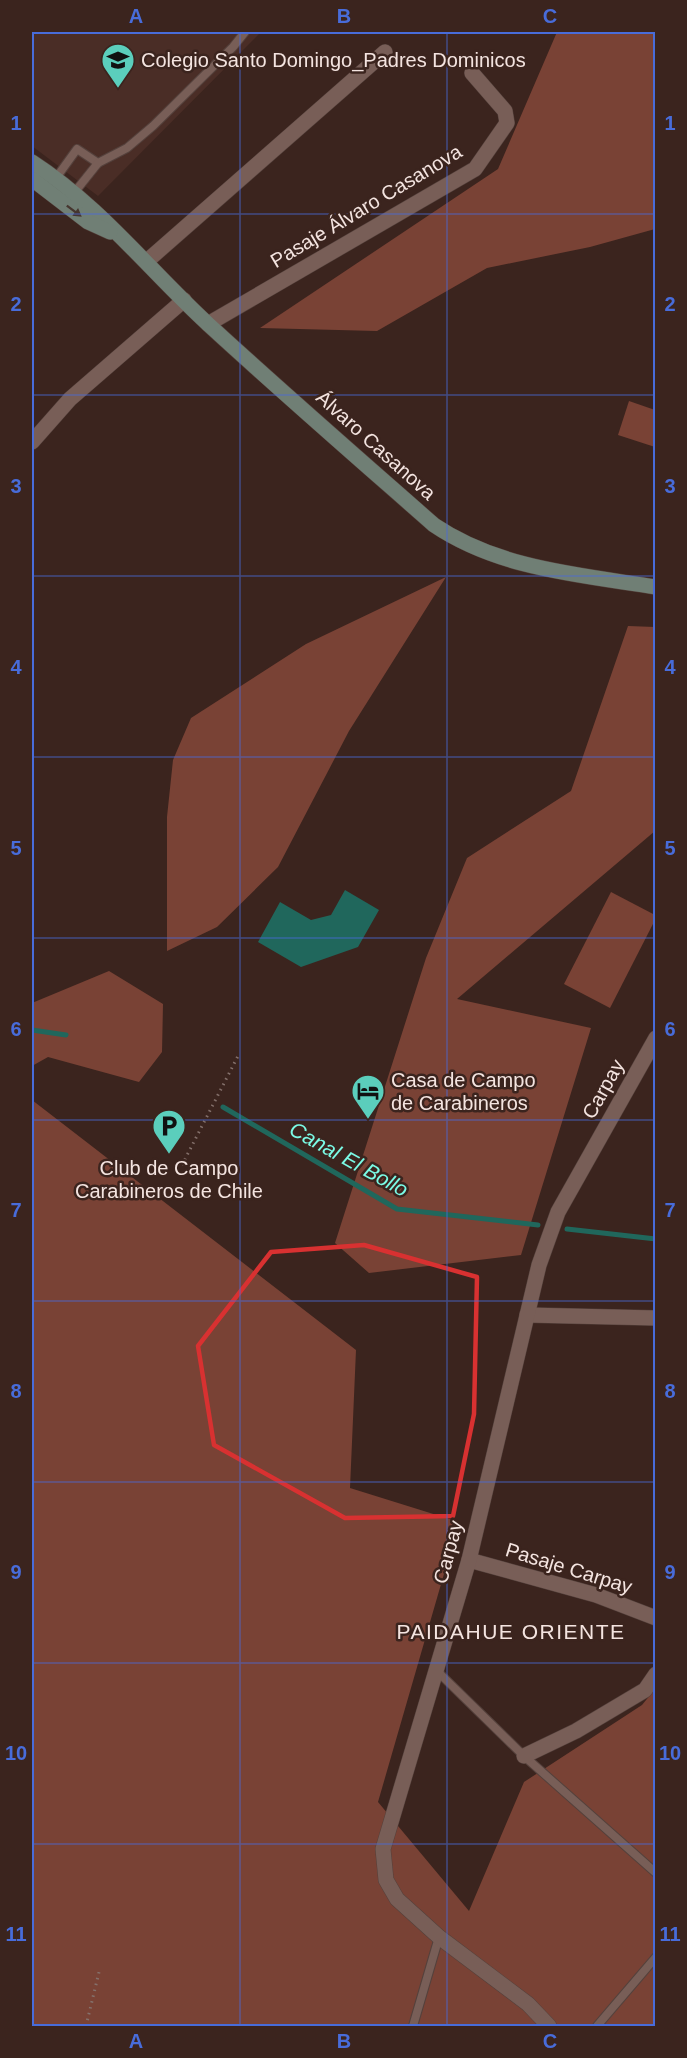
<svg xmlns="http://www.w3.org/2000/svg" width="687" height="2058" font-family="Arial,sans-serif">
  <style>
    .built { fill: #4a2d26 }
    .green { fill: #794235 }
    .water { fill: #20675c }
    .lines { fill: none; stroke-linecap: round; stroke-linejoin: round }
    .stream { stroke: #20675c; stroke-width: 5 }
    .lane-casing { stroke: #54413c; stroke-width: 10 }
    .street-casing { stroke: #54413c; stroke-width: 16 }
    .secondary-casing { stroke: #54413c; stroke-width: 16 }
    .path { stroke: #84706b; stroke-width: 3; stroke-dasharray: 1.5 4.5; stroke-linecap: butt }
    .lane { stroke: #785e57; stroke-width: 8 }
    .street { stroke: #785e57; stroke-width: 15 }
    .secondary { stroke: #707f75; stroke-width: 15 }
    .oneway { fill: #46362f }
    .marked { fill: none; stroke: #d83131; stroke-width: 4.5; stroke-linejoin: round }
    .grid { fill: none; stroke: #486cda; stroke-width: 1.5; stroke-opacity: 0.55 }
    .labels { text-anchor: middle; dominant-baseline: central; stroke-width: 5; stroke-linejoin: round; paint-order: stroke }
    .poi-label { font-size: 20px; fill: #f4e4e0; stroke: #3b241e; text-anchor: start }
    .street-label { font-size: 20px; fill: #f4e4e0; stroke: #3b241e }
    .water-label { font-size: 21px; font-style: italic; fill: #7bfbe6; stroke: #3b241e }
    .neighbourhood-label { font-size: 21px; letter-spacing: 1.5px; fill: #f4e4e0; stroke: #3b241e }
    .neatline { fill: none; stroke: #486cda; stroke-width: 2 }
    .grid-label { font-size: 20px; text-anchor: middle; font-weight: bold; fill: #486cda }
  </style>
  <rect width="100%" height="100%" fill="#3b241e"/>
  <!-- built -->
  <polygon class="built" points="32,32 261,32 98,196 32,146"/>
  <!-- green -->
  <g class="green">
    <polygon points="557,32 655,32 655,229 590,247 487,268 377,331 260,328 498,169"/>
    <polygon points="629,401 655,410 655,447 618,435"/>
    <polygon points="446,577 349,731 278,867 217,927 167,951 167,817 173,760 191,718 306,644"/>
    <polygon points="628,626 655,627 655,831 457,999 591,1028 521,1255 369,1273 335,1243 426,958 467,858 571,791"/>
    <polygon points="611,892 655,915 656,918 610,1008 564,984"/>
    <polygon points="109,971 163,1004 162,1052 139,1082 48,1057 32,1066 32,1003"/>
    <polygon points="32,1100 356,1350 350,1488 459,1522 378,1802 469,1911 524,1782 642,1705 655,1689 655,2026 32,2026"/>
  </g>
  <!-- water -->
  <polygon class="water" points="345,890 379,910 358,947 301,967 258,942 280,902 311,920 331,915"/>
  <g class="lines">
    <!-- stream -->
    <g class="stream">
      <polyline points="32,1030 66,1035"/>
      <polyline points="223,1107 397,1209 538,1225"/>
      <polyline points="567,1229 656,1239"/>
    </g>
    <!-- lane casing -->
    <g class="lane-casing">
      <g id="lane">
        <polyline points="52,178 56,178 77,149 98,163 127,148 153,126 233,47 245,32"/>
        <polyline points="74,193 98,163"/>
        <polyline points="436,1670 524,1756 656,1873"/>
        <polyline points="413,2026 439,1937"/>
        <polyline points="597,2026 656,1957"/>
      </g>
    </g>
    <!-- street casing -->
    <g class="street-casing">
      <g id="street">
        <polyline points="147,261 385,52"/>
        <polyline points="208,324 475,169 507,123 505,111 472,73"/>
        <polyline points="32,442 70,399 184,300"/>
        <polyline points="527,1315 656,1318"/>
        <polyline points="469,1560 596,1595 656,1618"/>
        <polyline points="524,1756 576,1731 645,1690 656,1674"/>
        <polyline points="549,2026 528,2004 439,1937 397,1899 386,1880 383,1849 469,1560 539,1265 558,1212 656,1038"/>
      </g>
    </g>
    <!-- secondary casing -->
    <g class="secondary-casing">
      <g id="secondary">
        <path d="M32 162C100 206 150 271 209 325 283 393 359 459 434 525 499 569 580 575 656 587"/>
        <polyline points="32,179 88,222 110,232"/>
      </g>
    </g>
    <!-- path -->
    <g class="path">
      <polyline points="182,1165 238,1056"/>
      <polyline points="86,2026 100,1968"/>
    </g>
    <!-- lane -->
    <use href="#lane" class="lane"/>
    <!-- street -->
    <use href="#street" class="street"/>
    <!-- secondary -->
    <use href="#secondary" class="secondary"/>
  </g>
  <!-- one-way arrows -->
  <defs><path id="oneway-solid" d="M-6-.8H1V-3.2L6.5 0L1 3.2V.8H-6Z" transform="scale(1.5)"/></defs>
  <use class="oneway" href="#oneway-solid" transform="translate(74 211) rotate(37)"/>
  <!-- marked area -->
  <path class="marked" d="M364 1245 477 1277 474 1414 453 1516 345 1518 214 1445 198 1346 271 1252Z"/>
  <!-- grid -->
  <path class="grid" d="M240 32V2026M447 32V2026M32 214H656M32 395H656M32 576H656M32 757H656M32 938H656M32 1120H656M32 1301H656M32 1482H656M32 1663H656M32 1844H656"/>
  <!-- icons -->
  <defs>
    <g id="school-pin" transform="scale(1.725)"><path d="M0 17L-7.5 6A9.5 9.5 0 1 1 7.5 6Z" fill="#5bcebc" stroke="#3b241e"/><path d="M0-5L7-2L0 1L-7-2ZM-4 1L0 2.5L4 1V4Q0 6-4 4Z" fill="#111"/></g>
    <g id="hotel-pin" transform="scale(1.725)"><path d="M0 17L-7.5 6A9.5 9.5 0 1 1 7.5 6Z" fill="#5bcebc" stroke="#3b241e"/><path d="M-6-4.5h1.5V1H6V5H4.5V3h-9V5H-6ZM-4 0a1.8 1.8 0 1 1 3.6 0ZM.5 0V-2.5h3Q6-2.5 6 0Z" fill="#111"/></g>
    <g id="parking-pin" transform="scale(1.725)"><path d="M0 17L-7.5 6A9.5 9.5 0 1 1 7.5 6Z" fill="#5bcebc" stroke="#3b241e"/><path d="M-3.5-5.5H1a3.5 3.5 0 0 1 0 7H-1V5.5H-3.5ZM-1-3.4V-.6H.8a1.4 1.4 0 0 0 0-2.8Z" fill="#111"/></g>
  </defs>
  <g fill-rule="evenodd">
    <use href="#school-pin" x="118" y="60"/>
    <use href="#hotel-pin" x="368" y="1091"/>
    <use href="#parking-pin" x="169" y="1126"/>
  </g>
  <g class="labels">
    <!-- poi labels -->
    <g class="poi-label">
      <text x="141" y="60">Colegio Santo Domingo_Padres Dominicos</text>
      <text x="391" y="1080">Casa de Campo<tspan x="391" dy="23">de Carabineros</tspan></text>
      <text x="169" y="1168" text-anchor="middle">Club de Campo<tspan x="169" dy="23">Carabineros de Chile</tspan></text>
    </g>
    <!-- street labels -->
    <g class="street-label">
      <text transform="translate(366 206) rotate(-31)">Pasaje Álvaro Casanova</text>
      <text transform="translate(376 445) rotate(42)">Álvaro Casanova</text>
      <text transform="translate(603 1089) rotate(-61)">Carpay</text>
      <text transform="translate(448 1552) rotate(-75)">Carpay</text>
      <text transform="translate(569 1568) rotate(17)">Pasaje Carpay</text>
    </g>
    <!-- water labels -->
    <g class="water-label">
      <text transform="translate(349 1159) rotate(29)">Canal El Bollo</text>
    </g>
    <!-- neighbourhood labels -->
    <g class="neighbourhood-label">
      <text x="511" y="1631">PAIDAHUE ORIENTE</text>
    </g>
  </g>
  <!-- border -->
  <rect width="687" height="2058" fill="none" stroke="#3b241e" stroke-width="66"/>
  <rect x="33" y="33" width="621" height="1992" class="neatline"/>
  <g class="grid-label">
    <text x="136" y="23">A</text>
    <text x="344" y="23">B</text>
    <text x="550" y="23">C</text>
    <text x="16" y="130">1</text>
    <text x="670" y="130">1</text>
    <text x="16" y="311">2</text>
    <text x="670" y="311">2</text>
    <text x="16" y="493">3</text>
    <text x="670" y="493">3</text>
    <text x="16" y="674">4</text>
    <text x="670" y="674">4</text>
    <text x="16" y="855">5</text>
    <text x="670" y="855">5</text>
    <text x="16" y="1036">6</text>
    <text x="670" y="1036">6</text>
    <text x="16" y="1217">7</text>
    <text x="670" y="1217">7</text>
    <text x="16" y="1398">8</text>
    <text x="670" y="1398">8</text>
    <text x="16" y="1579">9</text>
    <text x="670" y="1579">9</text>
    <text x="16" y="1760">10</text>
    <text x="670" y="1760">10</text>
    <text x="16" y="1941">11</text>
    <text x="670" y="1941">11</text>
    <text x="136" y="2048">A</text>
    <text x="344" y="2048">B</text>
    <text x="550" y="2048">C</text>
  </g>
</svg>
